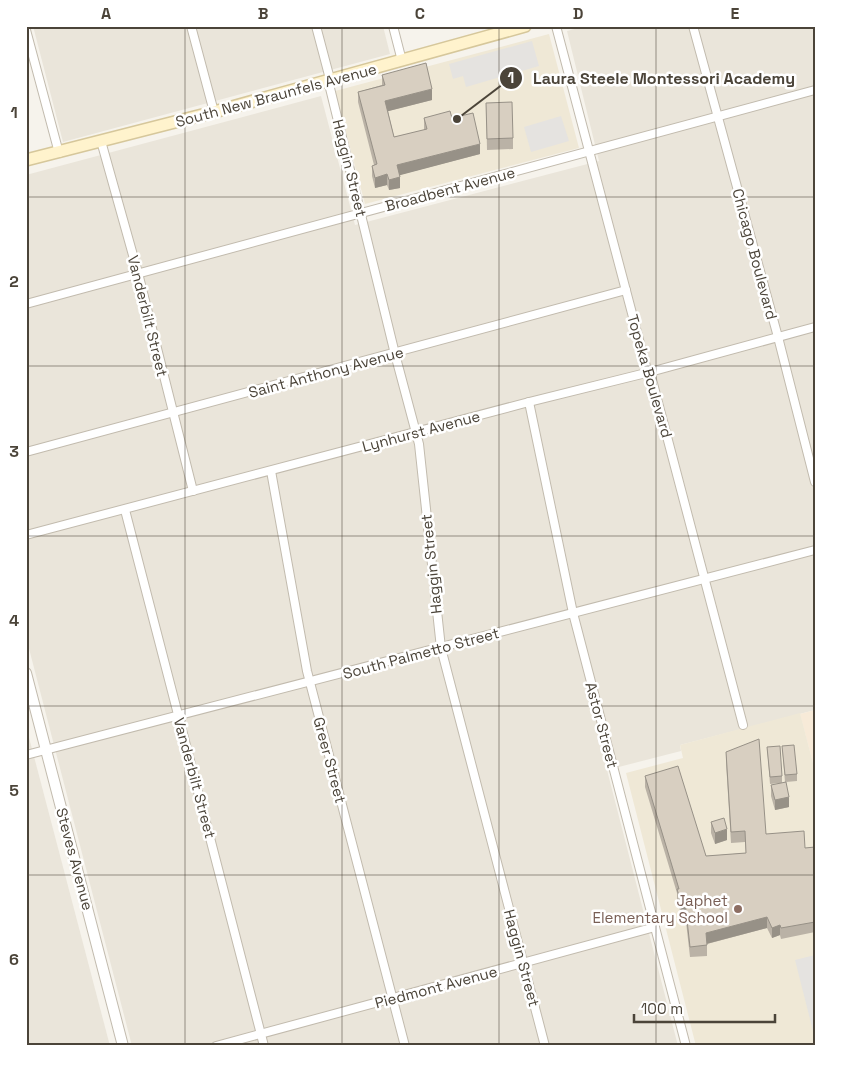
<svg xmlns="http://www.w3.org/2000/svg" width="841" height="1072" font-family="'Space Grotesk',sans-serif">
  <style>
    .residential { fill: #eae5da }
    .commercial { fill: #f7ead8 }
    .education { fill: #efe8d6 }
    .parking { fill: #e5e3e0 }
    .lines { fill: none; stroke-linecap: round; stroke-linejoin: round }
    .minor-casing { stroke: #c2bbae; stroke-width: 10 }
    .tertiary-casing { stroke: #c2bbae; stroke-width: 12 }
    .secondary-casing { stroke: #d6c79b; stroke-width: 14 }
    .minor { stroke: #fff; stroke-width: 8 }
    .tertiary { stroke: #fff; stroke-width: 10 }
    .secondary { stroke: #fff3cd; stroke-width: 11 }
    .wall { fill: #bab2a6 }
    .shaded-wall { fill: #979187 }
    .building { fill: #d8cfc1; stroke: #979187 }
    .grid { fill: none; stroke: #4b4439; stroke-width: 1; stroke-opacity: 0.55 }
    .education-dot { fill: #8d6e63; stroke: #fff; stroke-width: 2 }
    .labels { text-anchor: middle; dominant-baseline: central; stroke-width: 5; stroke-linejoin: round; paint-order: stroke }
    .street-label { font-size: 15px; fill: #4b4439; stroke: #fff }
    .education-label { font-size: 15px; fill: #785e54; stroke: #fff; text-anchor: end }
    .leader { fill: none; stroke: #4b4439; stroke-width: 2 }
    .callout-dot { fill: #4b4439; stroke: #fff; stroke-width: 2 }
    .mark-label { font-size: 15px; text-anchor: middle; font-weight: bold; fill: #fff }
    .callout-label { font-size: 16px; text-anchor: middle; font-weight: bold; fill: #4b4439; stroke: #fff; stroke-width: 5; stroke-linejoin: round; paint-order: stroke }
    .neatline { fill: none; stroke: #4b4439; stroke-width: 2 }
    .grid-label { font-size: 16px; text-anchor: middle; font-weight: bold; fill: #4b4439 }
  </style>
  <rect width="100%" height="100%" fill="#f6f3ec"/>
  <!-- residential -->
  <g class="residential">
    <polygon points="33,26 383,26 390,54 63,142"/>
    <polygon points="586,26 815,26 815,710 680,745 681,751 607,770 678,1046 132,1046 26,637 26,175 321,96 355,225 599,161 567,31"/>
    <polygon points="26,726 110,1046 26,1046"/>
  </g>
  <!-- commercial -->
  <polygon class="commercial" points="815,710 815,771 800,714"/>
  <!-- education -->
  <g class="education">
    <polygon points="549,34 579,148 365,204 335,91"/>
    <polygon points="800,713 815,771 815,1046 696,1046 626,773 683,758 680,745"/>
  </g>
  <!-- parking -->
  <g class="parking">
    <polygon points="532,41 539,66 466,87 463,76 453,79 449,64"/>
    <polygon points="561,116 569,141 531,152 524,127"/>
    <polygon points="815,955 815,1039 795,960"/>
  </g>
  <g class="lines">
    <!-- minor casing -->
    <g class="minor-casing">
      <g id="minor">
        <polyline points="191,26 214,112"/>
        <polyline points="316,26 330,79"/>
        <polyline points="393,26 402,61"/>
        <polyline points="556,26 647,370 650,372 743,725"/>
        <polyline points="693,26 778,337 815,482"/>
        <polyline points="26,30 59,153"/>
        <polyline points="328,80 395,354 419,444 441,648 545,1046"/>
        <polyline points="101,141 138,273 193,491"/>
        <polyline points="26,304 815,90"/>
        <polyline points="529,402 573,613 686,1046"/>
        <polyline points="26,452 626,290"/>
        <polyline points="271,471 307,671 405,1046"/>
        <polyline points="125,510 264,1046"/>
        <polyline points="26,535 529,402 650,372 815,327"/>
        <polyline points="26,755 815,550"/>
        <polyline points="216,1046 655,927"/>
      </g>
    </g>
    <!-- tertiary casing -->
    <g class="tertiary-casing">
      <polyline id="tertiary" points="26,673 123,1046"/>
    </g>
    <!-- secondary casing -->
    <g class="secondary-casing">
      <polyline id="secondary" points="26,160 214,112 525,26"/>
    </g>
    <!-- minor -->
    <use href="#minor" class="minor"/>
    <!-- tertiary -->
    <use href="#tertiary" class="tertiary"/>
    <!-- secondary -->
    <use href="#secondary" class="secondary"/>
  </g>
  <!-- wall -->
  <g class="wall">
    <polygon points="382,75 432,100 388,111 394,137 424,130 424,118 452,118 480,154 399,175 400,188 389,190 387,185 375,188 372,176 372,166 374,165 358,102 358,92 382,85"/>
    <polygon points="486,103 513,138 513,149 487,150"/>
    <polygon points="782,746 797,774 797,781 786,782 789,807 775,810 771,796 771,785 781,783 770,784 767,747 782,776 782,783 785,782"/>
    <polygon points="726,752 766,834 805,848 815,847 815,932 781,939 780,935 772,938 767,928 707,944 707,956 690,957 685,913 681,914 677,900 677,893 645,787 645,776 706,856 746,853 745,842 731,843 726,762"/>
    <polygon points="711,822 727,840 715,844 711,833"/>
  </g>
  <!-- shaded-wall -->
  <g class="shaded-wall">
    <polygon points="432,89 432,100 385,112 385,101"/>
    <polygon points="480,144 480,154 397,176 397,165"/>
    <polygon points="387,174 387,185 375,188 375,178"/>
    <polygon points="400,177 400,188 389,190 389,180"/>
    <polygon points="789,797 789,807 775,810 775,800"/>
    <polygon points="727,829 727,840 715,844 715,833"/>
    <polygon points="685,902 685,913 681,914 681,903"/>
    <polygon points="767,917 767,928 706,944 706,933"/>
    <polygon points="780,925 780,935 772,938 772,928"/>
  </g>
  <!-- building -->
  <g class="building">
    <polygon points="426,63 432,89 385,101 394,137 427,129 424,118 450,111 452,118 473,113 480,144 397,165 400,177 389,180 387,174 375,178 372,166 377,164 358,92 385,85 382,75"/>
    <polygon points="512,102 513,138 487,139 486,103"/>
    <polygon points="759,739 766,834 804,831 805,848 815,847 815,922 781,928 780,925 772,928 767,917 706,933 707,945 690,947 685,902 681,903 677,889 679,889 645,776 678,766 706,856 746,853 745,831 731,832 726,752"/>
    <polygon points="794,745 797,774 785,775 782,746"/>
    <polygon points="780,746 782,776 770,777 767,747"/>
    <polygon points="786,782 789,797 775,800 771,785"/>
    <polygon points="724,818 727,829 715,833 711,822"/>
  </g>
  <!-- grid -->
  <path class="grid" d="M185 26V1046M342 26V1046M499 26V1046M656 26V1046M26 197H815M26 366H815M26 536H815M26 706H815M26 875H815"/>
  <!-- markers -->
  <circle class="education-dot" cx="738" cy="909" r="5"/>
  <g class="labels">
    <!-- street labels -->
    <g class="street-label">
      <text transform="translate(276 95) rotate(-15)">South New Braunfels Avenue</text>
      <text transform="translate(350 168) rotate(76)">Haggin Street</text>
      <text transform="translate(450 189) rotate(-15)">Broadbent Avenue</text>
      <text transform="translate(755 254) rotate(75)">Chicago Boulevard</text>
      <text transform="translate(148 316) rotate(76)">Vanderbilt Street</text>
      <text transform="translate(326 372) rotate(-15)">Saint Anthony Avenue</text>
      <text transform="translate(650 376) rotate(74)">Topeka Boulevard</text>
      <text transform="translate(421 431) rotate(-15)">Lynhurst Avenue</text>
      <text transform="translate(431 564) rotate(-96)">Haggin Street</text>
      <text transform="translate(421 653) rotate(-15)">South Palmetto Street</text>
      <text transform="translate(602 725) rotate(75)">Astor Street</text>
      <text transform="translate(330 760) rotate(75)">Greer Street</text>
      <text transform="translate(195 778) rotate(75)">Vanderbilt Street</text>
      <text transform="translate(75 859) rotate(75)">Steves Avenue</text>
      <text transform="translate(522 958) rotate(75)">Haggin Street</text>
      <text transform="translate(436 987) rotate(-15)">Piedmont Avenue</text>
    </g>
    <!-- education labels -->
    <g class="education-label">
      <text x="728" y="900">Japhet<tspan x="728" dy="17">Elementary School</tspan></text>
    </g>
  </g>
  <!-- callouts -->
  <path class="leader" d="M457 119L511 78"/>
  <g class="callout-dot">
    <circle cx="457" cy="119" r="5"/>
    <circle cx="511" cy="78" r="12"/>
  </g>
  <g class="mark-label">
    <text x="511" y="83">1</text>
  </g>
  <g class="callout-label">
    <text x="664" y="84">Laura Steele Montessori Academy</text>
  </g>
  <!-- border -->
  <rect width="841" height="1072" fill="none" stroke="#ffffff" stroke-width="55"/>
  <!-- scale -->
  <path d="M634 1014v8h141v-8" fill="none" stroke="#4b4439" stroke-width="2.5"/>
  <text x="641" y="1014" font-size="15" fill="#4b4439" stroke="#ffffff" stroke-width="4" paint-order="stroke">100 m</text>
  <rect x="28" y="28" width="786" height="1016" class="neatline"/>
  <g class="grid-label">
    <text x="106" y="19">A</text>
    <text x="263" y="19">B</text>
    <text x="420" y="19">C</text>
    <text x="578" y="19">D</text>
    <text x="735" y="19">E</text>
    <text x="14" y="118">1</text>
    <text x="14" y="287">2</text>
    <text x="14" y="457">3</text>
    <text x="14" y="626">4</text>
    <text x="14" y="796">5</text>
    <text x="14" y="965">6</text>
  </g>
</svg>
